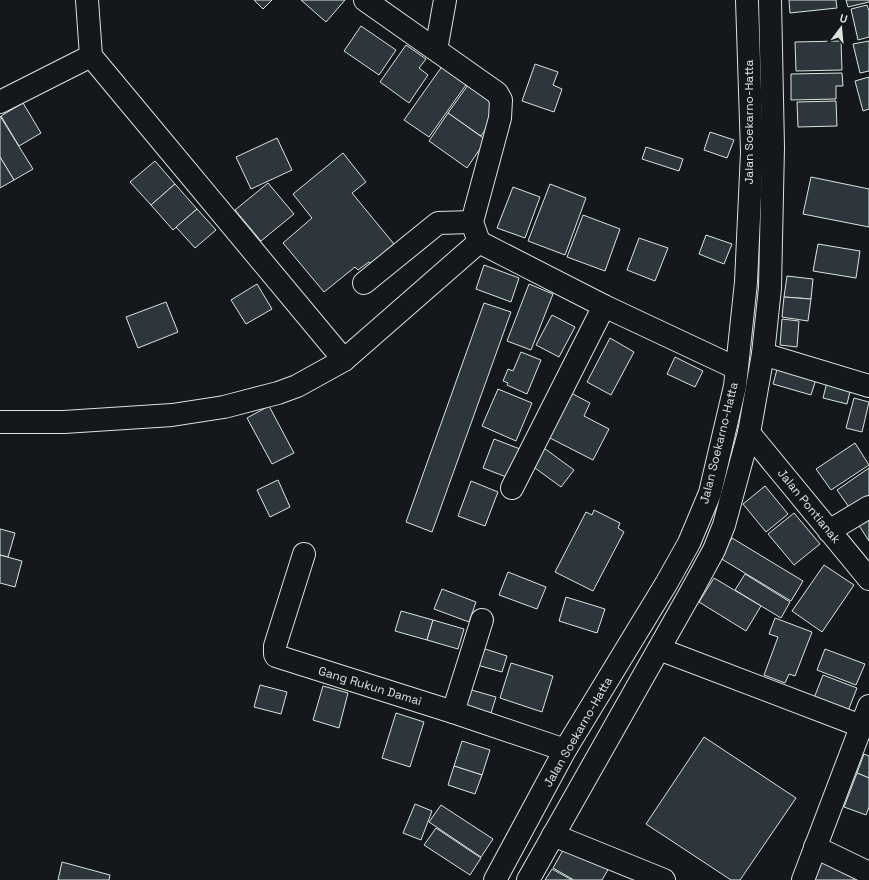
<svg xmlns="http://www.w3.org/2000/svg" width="869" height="880" font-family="'Space Grotesk',sans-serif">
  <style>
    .building { fill: #2c363c; stroke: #d8e6dc }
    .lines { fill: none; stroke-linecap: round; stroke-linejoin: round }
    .minor-casing { stroke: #d8e6dc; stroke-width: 24 }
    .major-casing { stroke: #d8e6dc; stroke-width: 24 }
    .minor { stroke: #14181c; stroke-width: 22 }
    .major { stroke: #14181c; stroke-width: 22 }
    .labels { text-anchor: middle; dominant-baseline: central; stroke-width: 3; stroke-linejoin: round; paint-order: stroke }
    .street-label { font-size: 12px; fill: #d8e6dc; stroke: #14181c }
  </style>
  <rect width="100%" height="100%" fill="#14181c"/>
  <!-- building -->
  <g class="building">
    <polygon points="254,0 272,0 263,9"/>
    <polygon points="301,0 345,0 326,22"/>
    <polygon points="789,0 836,0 837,8 790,13"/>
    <polygon points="846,0 869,0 869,2 848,7"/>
    <polygon points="867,5 869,11 869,37 858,40 851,9"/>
    <polygon points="361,26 396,50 379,75 344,51"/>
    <polygon points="841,41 842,70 796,71 795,42"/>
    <polygon points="869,41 869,71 860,73 853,44"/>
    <polygon points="406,45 426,59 419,68 428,75 409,103 380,82"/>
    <polygon points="535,64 558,72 553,85 562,89 554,112 522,101"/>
    <polygon points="443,65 468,82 429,137 404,120"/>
    <polygon points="842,73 843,86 836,86 836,99 791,100 791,74"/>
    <polygon points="869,77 869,109 863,111 855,81"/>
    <polygon points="468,85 500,108 481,136 448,113"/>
    <polygon points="836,101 837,126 798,127 797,102"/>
    <polygon points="23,103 41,133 19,146 1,116"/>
    <polygon points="448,113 486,140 467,168 429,141"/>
    <polygon points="0,116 33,169 14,180 0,157"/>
    <polygon points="710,132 734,140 727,158 704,150"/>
    <polygon points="277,138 292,170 251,189 236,157"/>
    <polygon points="646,147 683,159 679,171 642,159"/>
    <polygon points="343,153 366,182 352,193 394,244 384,252 388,256 374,268 369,262 358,270 355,267 324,292 283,243 312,218 293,194"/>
    <polygon points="0,157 14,180 0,188"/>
    <polygon points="155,161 175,184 151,205 130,182"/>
    <polygon points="811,177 869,189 869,227 803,214"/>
    <polygon points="268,183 294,214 261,241 235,210"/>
    <polygon points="175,184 197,209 173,230 151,205"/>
    <polygon points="550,184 586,198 565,255 528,241"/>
    <polygon points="513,187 540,197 525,238 497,228"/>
    <polygon points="197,209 216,230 195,248 176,227"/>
    <polygon points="583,215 620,229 605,271 567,257"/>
    <polygon points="706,235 732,244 724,264 699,254"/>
    <polygon points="639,238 668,248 655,281 627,270"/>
    <polygon points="818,244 860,251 856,278 813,271"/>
    <polygon points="484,265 519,278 511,302 476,289"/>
    <polygon points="787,276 813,279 811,299 784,297"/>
    <polygon points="257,284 272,309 246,324 231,300"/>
    <polygon points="529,284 553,294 531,350 507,341"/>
    <polygon points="784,297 811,299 808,321 782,317"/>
    <polygon points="166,302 178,332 138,348 126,317"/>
    <polygon points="484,303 511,312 432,532 406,522"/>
    <polygon points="552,315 575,327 559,357 536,345"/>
    <polygon points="782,319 799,321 797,347 780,345"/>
    <polygon points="610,338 634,352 611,395 587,382"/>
    <polygon points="521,352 541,360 527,394 507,385 508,383 503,381 508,369 513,371"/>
    <polygon points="675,357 703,371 695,387 667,374"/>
    <polygon points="779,362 818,373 811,395 773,384"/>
    <polygon points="828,378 852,383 847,404 823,398"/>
    <polygon points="498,389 532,403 516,441 482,426"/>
    <polygon points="571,393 590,403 584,416 609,429 593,460 548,437"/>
    <polygon points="854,398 869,402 862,432 846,428"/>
    <polygon points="269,406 294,453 272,464 247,418"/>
    <polygon points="494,439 520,449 509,478 483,468"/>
    <polygon points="855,443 869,465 831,490 816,469"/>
    <polygon points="544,448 574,470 561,487 531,465"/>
    <polygon points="869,468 869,498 851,510 837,490"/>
    <polygon points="278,480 290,507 270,517 257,490"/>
    <polygon points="471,481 498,492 485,526 458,516"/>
    <polygon points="765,486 788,514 766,532 743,504"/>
    <polygon points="594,510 620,523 618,528 624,532 593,591 555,572 586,512 592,515"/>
    <polygon points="794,513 820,544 794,565 768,534"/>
    <polygon points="869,517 869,541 858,524"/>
    <polygon points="0,529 15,533 8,557 0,555"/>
    <polygon points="732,538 803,581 791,601 720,558"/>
    <polygon points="0,555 22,561 15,587 0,583"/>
    <polygon points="824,565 854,585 822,632 792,611"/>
    <polygon points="508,572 546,587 537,609 499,595"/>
    <polygon points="745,574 790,602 781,618 735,590"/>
    <polygon points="714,578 761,606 746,631 699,602"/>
    <polygon points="442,589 476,602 469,622 434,609"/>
    <polygon points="566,597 605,609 597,633 559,621"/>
    <polygon points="401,611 433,620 427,640 395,631"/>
    <polygon points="775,618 812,632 795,676 789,674 785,683 764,675 778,637 769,634"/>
    <polygon points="433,620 464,629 458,649 427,640"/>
    <polygon points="482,648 507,656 502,672 477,665"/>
    <polygon points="825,649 865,664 856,685 817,670"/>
    <polygon points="511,663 553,676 542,712 500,698"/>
    <polygon points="823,675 857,688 848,711 814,698"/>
    <polygon points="260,685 287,692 281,714 254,707"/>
    <polygon points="323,686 348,693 339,728 313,720"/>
    <polygon points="468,689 496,697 491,713 463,705"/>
    <polygon points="396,713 424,722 410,767 382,758"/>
    <polygon points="704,737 796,798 740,880 731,880 646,824"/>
    <polygon points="462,741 490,750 482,775 454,766"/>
    <polygon points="864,754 869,756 869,778 857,773"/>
    <polygon points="454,766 482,775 475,794 448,785"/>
    <polygon points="857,773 869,778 869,807 866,815 844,807"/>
    <polygon points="415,804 432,811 421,840 403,833"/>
    <polygon points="441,805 493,839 481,857 429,822"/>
    <polygon points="436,828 481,858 470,875 424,845"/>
    <polygon points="567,843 609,868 602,880 574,880 553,868"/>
    <polygon points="821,861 855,876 854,880 812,880"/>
    <polygon points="62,862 110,875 109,880 58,880"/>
    <polygon points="552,869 572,880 545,880"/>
  </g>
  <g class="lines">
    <!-- minor casing -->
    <g class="minor-casing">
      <g id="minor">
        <polyline points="87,0 91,56 344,360"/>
        <polyline points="365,0 436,50"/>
        <polyline points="445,0 436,50 497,93 501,100 500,118 472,222 479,242"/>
        <polyline points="0,102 91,56"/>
        <polyline points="364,283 438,223 472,222"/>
        <polyline points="763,354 869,386"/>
        <polyline points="0,422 64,422 172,415 224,407 278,393 297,386 344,360 479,242 604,306 736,368"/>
        <polyline points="749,433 869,579"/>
        <polyline points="512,488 604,306"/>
        <polyline points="829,531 869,507"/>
        <polyline points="304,554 275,646 275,654 276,656 453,712 565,750"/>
        <polyline points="659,649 861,726"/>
        <polyline points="453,712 482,620"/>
        <polyline points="553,835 664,880"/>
        <polyline points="815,847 869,873"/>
        <polyline points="803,880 869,706"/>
      </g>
    </g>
    <!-- major casing -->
    <g class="major-casing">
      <g id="major">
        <polyline points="495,880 565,750 666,584 689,543 710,493 735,386 746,282 752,152 747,0"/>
        <polyline points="528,880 691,592 714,550 724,525 749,433 763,354 770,288 773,147 770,0"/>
      </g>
    </g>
    <!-- minor -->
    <use href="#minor" class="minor"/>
    <!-- major -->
    <use href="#major" class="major"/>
  </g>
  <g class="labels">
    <!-- street labels -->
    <g class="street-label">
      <text transform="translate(749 122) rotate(-90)">Jalan Soekarno-Hatta</text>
      <text transform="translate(719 443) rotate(-76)">Jalan Soekarno-Hatta</text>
      <text transform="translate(809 506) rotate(51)">Jalan Pontianak</text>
      <text transform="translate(370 686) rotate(17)">Gang Rukun Damai</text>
      <text transform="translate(578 732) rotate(-60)">Jalan Soekarno-Hatta</text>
    </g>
  </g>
  <!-- north arrow -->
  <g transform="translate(841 28) rotate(16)" stroke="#14181c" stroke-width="3" paint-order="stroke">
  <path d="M0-3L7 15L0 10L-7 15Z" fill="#d8e6dc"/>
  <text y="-6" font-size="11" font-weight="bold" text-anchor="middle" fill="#d8e6dc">U</text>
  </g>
</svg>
